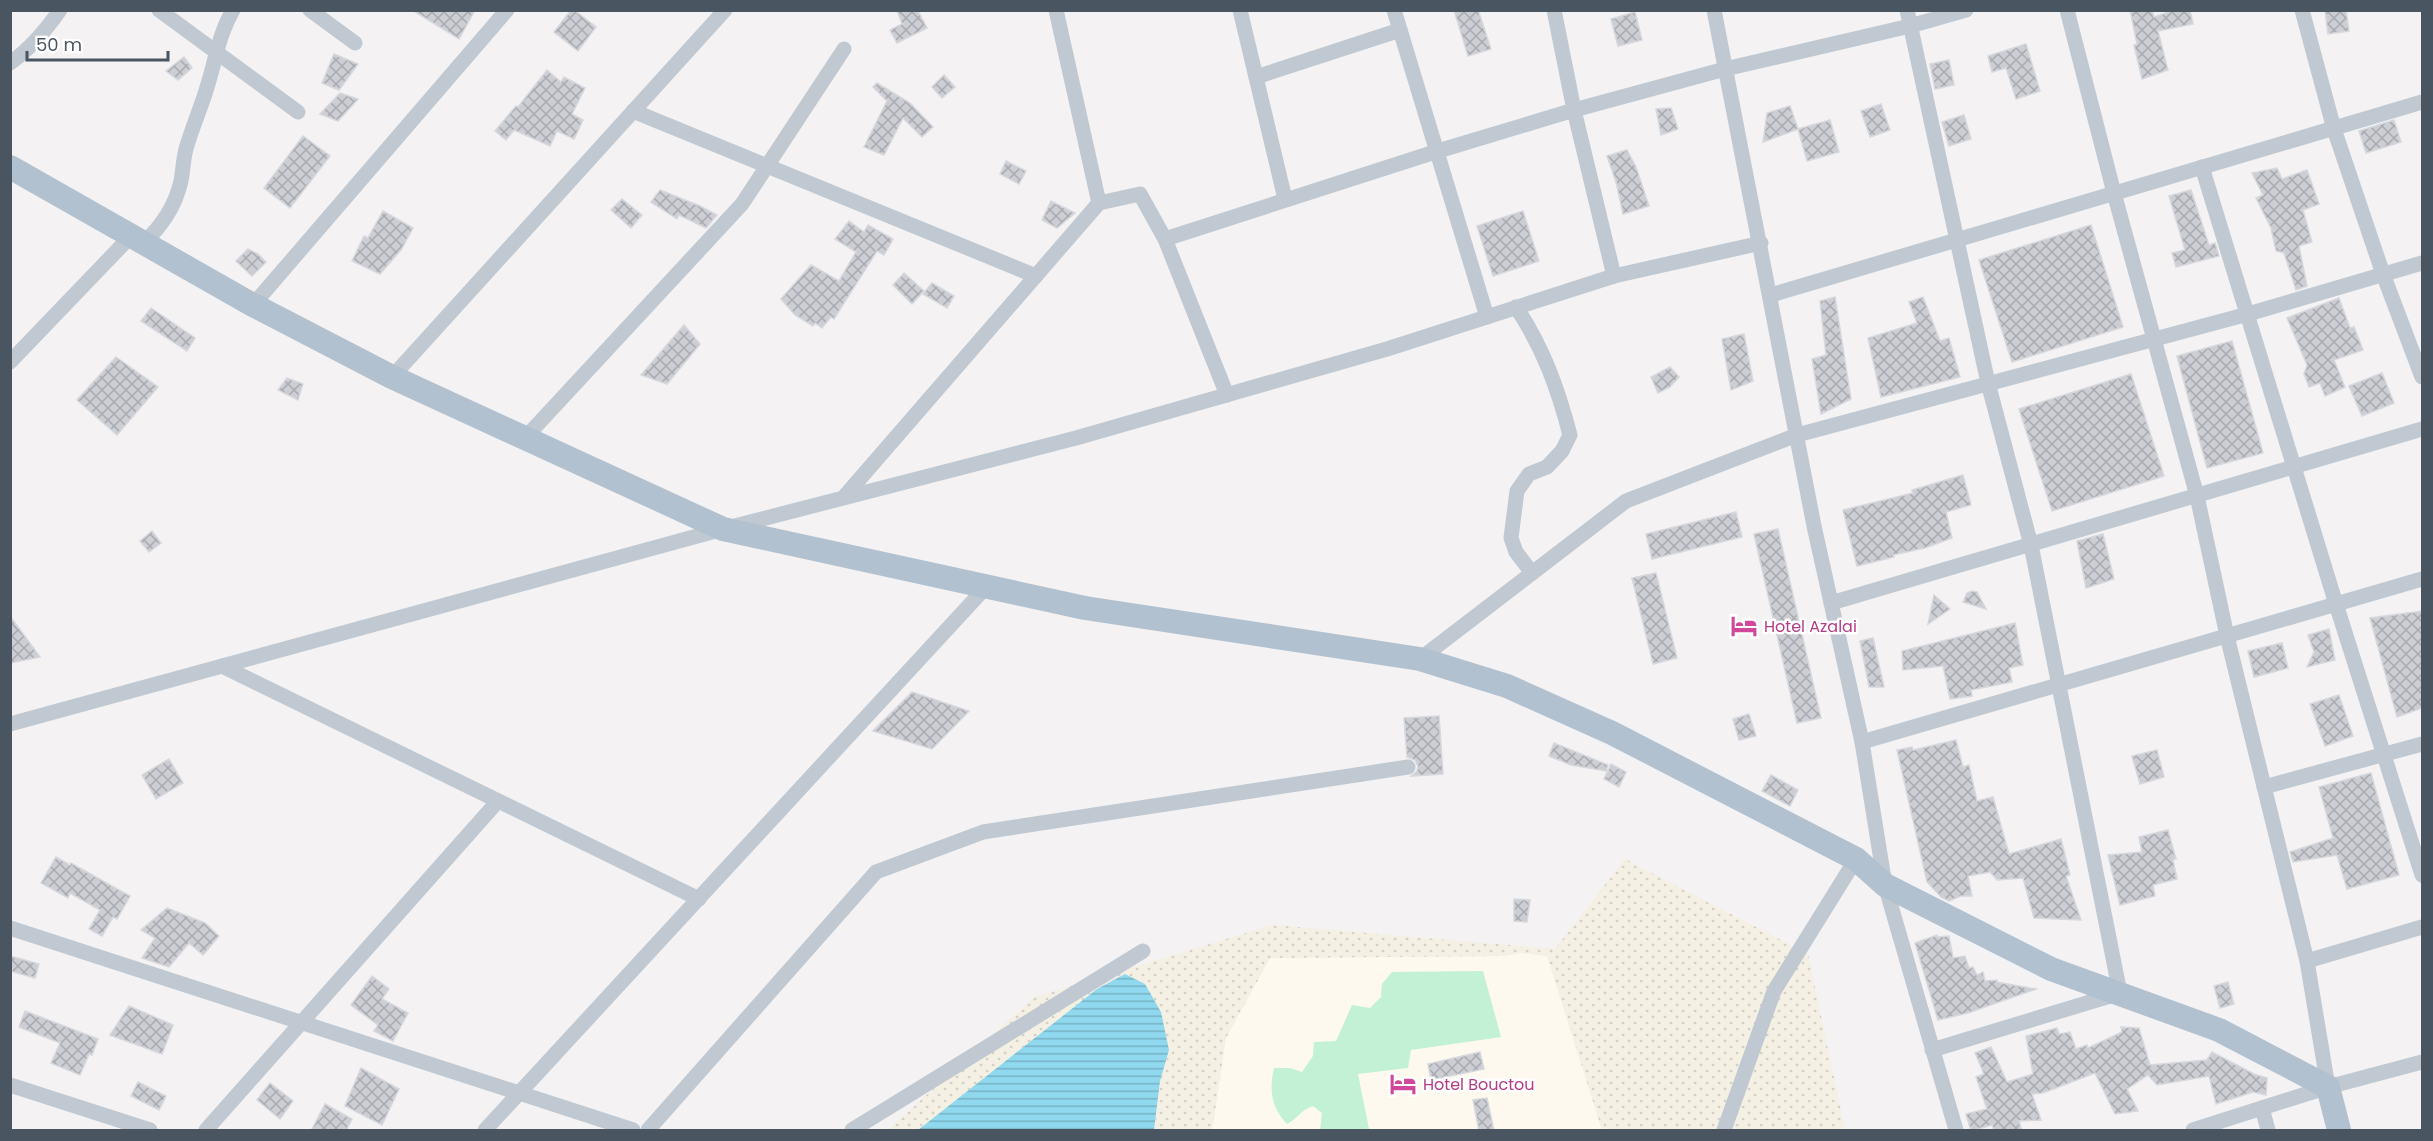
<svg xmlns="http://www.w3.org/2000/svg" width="2433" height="1141" font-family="Poppins,sans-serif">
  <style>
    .commercial { fill: #fdf9ee }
    .sand { fill: url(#sand-dots) }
    .park { fill: #c2f1d5 }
    .water { fill: url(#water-rules) }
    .building { fill: url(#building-cross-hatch); stroke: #d6d8dd; stroke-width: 1.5 }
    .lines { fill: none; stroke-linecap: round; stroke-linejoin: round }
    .minor { stroke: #c0c9d1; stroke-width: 15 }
    .primary { stroke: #b2c1d0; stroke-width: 24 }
    .labels { text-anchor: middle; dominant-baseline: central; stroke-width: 5; stroke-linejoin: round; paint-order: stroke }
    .hotel-label { font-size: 16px; fill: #b23c85; stroke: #fff; text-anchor: start }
  </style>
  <defs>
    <pattern id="sand-dots" width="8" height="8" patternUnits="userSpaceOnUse" patternTransform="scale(1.5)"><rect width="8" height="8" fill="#f5f0e4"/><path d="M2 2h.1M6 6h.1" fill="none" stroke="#d4d0c6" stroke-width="1.8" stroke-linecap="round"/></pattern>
    <pattern id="water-rules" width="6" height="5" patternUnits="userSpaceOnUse" patternTransform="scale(1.5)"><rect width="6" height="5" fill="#8fd8ee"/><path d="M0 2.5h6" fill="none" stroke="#77b2c4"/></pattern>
    <pattern id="building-cross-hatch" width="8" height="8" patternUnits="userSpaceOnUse" patternTransform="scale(1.5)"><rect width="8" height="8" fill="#ccced4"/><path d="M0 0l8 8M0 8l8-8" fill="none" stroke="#a8aaaf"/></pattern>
  </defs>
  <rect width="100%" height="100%" fill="#f4f2f2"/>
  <!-- commercial -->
  <polygon class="commercial" points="1522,953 1547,956 1602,1130 1212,1130 1226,1038 1269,958 1501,956"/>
  <!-- sand -->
  <polygon class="sand" points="1625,859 1808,954 1845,1130 1602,1130 1547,956 1522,953 1501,956 1270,958 1226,1038 1212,1130 1154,1130 1160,1081 1169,1050 1161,1012 1145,984 1125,974 1097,989 918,1130 888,1130 1034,997 1273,925 1555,949"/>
  <!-- park -->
  <path class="park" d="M1483 971 1501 1037 1411 1050 1408 1068 1358 1074 1369 1129 1320 1130 1322 1113 1313 1106C1299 1111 1299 1118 1287 1124 1271 1107 1269 1090 1274 1068H1290L1302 1072 1313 1056 1314 1042 1336 1041 1352 1005 1370 1008 1381 997 1382 984 1392 972Z"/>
  <!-- water -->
  <polygon class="water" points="1125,974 1145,984 1161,1012 1169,1050 1160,1081 1154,1130 918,1130 1097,989"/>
  <!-- building -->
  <g class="building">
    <polygon points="412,10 475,10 459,39"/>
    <polygon points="571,10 574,10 596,27 578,51 554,32"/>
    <polygon points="897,10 918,11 927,28 897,43 890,30 902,24"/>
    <polygon points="1454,10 1478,10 1491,49 1468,56"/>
    <polygon points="2130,10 2152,10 2154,17 2175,10 2190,10 2193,24 2158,31 2168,70 2142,79 2134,45 2137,44"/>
    <polygon points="2325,10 2346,10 2349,31 2328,34"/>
    <polygon points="1635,12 1642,40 1618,46 1611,19"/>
    <polygon points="2026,44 2040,91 2016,99 2006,68 1992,72 1988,56"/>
    <polygon points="334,54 358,64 339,90 322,83"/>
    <polygon points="184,57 192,68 178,80 166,71"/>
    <polygon points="1949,60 1954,85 1935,89 1930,64"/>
    <polygon points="547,70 561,82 564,77 585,88 572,114 583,120 574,139 557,131 550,146 514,130 506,140 495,131 516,106 518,107"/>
    <polygon points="944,75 955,87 942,98 932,87"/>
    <polygon points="877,83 910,103 933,127 922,137 903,118 884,155 864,147 887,101 873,87"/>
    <polygon points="340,93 358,99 338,121 320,114"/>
    <polygon points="1881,104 1890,130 1870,137 1861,111"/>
    <polygon points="1790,106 1798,129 1763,142 1767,113"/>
    <polygon points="1671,108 1678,129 1661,135 1656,109"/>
    <polygon points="1964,115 1971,139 1949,146 1942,122"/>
    <polygon points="1830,120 1839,152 1807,161 1798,129"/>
    <polygon points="2394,120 2401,142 2366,153 2359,131"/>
    <polygon points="303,136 330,156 290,208 264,188"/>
    <polygon points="1627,150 1636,167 1649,206 1623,214 1616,182 1607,156"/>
    <polygon points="1006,161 1026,171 1019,184 1000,174"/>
    <polygon points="2277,168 2282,179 2307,170 2319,204 2303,210 2312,242 2299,246 2307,286 2296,290 2284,253 2276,251 2271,228 2256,198 2263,195 2252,173"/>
    <polygon points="660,190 700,206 717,215 706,228 679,215 677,219 651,202"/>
    <polygon points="2191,190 2209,245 2215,243 2219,256 2176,267 2172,253 2185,250 2169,196"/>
    <polygon points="622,199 642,215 631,228 611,210"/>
    <polygon points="1051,201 1075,213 1057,228 1042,220"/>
    <polygon points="383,211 413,228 401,250 380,274 352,261 364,236 368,238"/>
    <polygon points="1523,211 1539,261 1493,276 1477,226"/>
    <polygon points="849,221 864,232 868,225 893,239 884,255 877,251 834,319 831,317 822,328 815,323 813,326 795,315 781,299 811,265 839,281 856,252 835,239"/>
    <polygon points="2091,225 2123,327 2012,362 1979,260"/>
    <polygon points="248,249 258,254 266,262 252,276 236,261"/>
    <polygon points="904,273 924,291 912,304 893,285"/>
    <polygon points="932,283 954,296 947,308 923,294"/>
    <polygon points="1835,297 1851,399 1821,414 1812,359 1826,355 1820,301"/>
    <polygon points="1923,297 1940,341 1949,338 1960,377 1881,397 1868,338 1917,323 1909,302"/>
    <polygon points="2339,298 2350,328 2354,327 2363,350 2334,360 2345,387 2325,396 2320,383 2309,387 2304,374 2307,365 2287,318"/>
    <polygon points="151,308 195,338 187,351 141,321"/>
    <polygon points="684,325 700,344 667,384 641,375"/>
    <polygon points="1744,334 1753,381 1731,390 1722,339"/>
    <polygon points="2232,341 2263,453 2207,468 2177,356"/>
    <polygon points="116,357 158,387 117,435 77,400"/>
    <polygon points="1670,367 1679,377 1670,387 1658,393 1651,377"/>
    <polygon points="2382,373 2394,403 2362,416 2349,386"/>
    <polygon points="2131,374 2164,476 2052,511 2019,409"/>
    <polygon points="287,378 303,384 298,400 278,390"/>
    <polygon points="1963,475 1971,505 1946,512 1952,538 1925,548 1893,555 1894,557 1857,566 1843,510 1913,493 1912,490"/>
    <polygon points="1736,512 1742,537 1652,559 1646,534"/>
    <polygon points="1778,529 1821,718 1797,723 1754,534"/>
    <polygon points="152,531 161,543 149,552 140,541"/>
    <polygon points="2103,534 2114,579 2086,588 2077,541"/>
    <polygon points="1656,573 1677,658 1653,664 1632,578"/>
    <polygon points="1972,591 1977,592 1986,609 1963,602 1967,593"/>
    <polygon points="1934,595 1950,609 1928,624"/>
    <polygon points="2422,611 2422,708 2397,717 2370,618"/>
    <polygon points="10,616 40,657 10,663"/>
    <polygon points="2015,623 2023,665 2009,668 2012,682 1971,690 1972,696 1950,699 1943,666 1903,670 1902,651"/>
    <polygon points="2329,629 2335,660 2307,667 2314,652 2308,635"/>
    <polygon points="1873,638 1884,687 1869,687 1860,641"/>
    <polygon points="2282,643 2288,668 2254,677 2248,651"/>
    <polygon points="912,692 969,711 932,749 873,731"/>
    <polygon points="2339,695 2353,736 2325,746 2310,704"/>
    <polygon points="1749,714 1756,736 1739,740 1733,719"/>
    <polygon points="1439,716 1443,774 1411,776 1417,771 1418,766 1415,760 1407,757 1404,718"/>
    <polygon points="1956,740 1963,767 1969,765 1977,801 1993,797 2009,854 2061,839 2070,875 2066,876 2081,920 2034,918 2023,878 1997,880 1990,872 1968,876 1972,896 1961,896 1949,901 1941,897 1927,882 1897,750 1912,747 1913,750"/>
    <polygon points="1554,743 1608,765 1606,771 1571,765 1549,756"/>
    <polygon points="2157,750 2164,777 2140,784 2132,756"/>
    <polygon points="169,759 183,783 156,799 142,775"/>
    <polygon points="1611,764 1626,772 1619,787 1604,779"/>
    <polygon points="2371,773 2399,875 2347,889 2337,855 2293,862 2290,852 2333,838 2319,787"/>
    <polygon points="1771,775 1798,790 1790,806 1762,791"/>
    <polygon points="2168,830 2176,859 2173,860 2177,879 2153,885 2155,896 2120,905 2108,855 2142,852 2139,837"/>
    <polygon points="56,857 70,865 71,863 130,896 117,919 113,917 102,936 89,929 100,910 70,893 68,898 41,883"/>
    <polygon points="1514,899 1530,900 1527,922 1514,921"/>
    <polygon points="167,908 205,923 219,936 203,955 189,943 169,967 142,958 155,938 141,930"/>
    <polygon points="1937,935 1937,937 1949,936 1953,958 1965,956 1969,968 1973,967 1977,975 1983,972 1985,981 1997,980 1997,982 2036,989 1968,1013 1938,1020 1915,943"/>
    <polygon points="10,956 39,964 35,978 10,971"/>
    <polygon points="372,976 389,989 382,999 408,1013 393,1041 374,1031 378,1025 351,1005"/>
    <polygon points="2228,982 2234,1004 2220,1008 2214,986"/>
    <polygon points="129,1006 173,1025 162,1054 110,1035"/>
    <polygon points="25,1011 98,1039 92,1055 89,1054 80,1075 51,1063 60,1043 19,1027"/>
    <polygon points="2121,1027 2139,1028 2150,1065 2207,1060 2212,1052 2254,1074 2267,1078 2266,1095 2253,1092 2216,1104 2209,1076 2157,1085 2148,1075 2127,1089 2138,1111 2115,1114 2095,1073 2043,1093 2032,1094 2041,1120 2019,1121 2022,1131 1994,1131 1992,1125 1971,1131 1966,1114 1987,1109 1976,1077 1984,1074 1975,1053 1991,1047 2007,1082 2033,1074 2026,1036 2057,1028 2059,1034 2070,1032 2076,1049 2087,1045 2088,1048 2122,1032"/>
    <polygon points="1480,1052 1484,1069 1431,1080 1428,1064"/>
    <polygon points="361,1068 399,1089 382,1125 345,1106"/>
    <polygon points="138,1082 166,1096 159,1110 131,1096"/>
    <polygon points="270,1083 293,1101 280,1119 257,1100"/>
    <polygon points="1487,1098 1494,1131 1479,1131 1473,1100"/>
    <polygon points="325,1104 352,1119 346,1131 311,1131"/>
  </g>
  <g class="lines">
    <!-- minor -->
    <g class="minor">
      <polyline points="159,10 298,112"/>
      <polyline points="310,10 355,43"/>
      <polyline points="1056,10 1099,203"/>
      <polyline points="1240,10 1285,199"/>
      <polyline points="1394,10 1487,317"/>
      <polyline points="1554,10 1574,110 1614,276"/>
      <polyline points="1714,10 1814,526 1862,742 1885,885 1956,1130"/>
      <polyline points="1907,10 1988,383 2031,545 2120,993 1932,1050"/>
      <polyline points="2067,10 2114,193 2197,496 2227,636 2307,961 2328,1087"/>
      <polyline points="2302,10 2334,129 2383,274 2422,377"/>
      <path d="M10 63C30 49 46 30 60 10"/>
      <polyline points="1256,77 1400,30"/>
      <polyline points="633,111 1036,276"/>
      <polyline points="2202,167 2336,604 2422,875"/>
      <polyline points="1165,239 1438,151 1574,110 1725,69 1910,26 1966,10"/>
      <path d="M144 243C162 225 175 207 181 181 183 171 183 160 186 149 192 127 202 106 208 84 216 58 219 34 233 10"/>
      <polyline points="1771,295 2422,102"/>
      <polyline points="253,305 507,10"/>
      <path d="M1516 307C1543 347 1558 389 1570 435L1562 451 1547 467 1529 474 1517 491 1511 538 1516 552 1532 573"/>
      <polyline points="10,362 131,236"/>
      <polyline points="392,377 725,10"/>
      <polyline points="525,438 742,204 844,49"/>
      <polyline points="844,497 1099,203 1140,194 1165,239 1227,395"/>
      <polyline points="1831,603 2422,429"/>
      <polyline points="1420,659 1626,501 1797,435 2248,314 2422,263"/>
      <polyline points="222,666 699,899"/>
      <polyline points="10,724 723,529 1076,438 1387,349 1614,276 1761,243"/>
      <polyline points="1862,742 2422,579"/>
      <polyline points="2264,787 2422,744"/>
      <polyline points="10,928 633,1130"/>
      <polyline points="2307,961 2422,927"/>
      <polyline points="10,1085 150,1130"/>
      <polyline points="2262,1108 2268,1130"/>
      <polyline points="206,1130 498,801"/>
      <polyline points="485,1130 987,586"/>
      <polyline points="648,1130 876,872 983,832 1408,767"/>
      <polyline points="852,1130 1143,951"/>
      <polyline points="1724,1130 1774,991 1856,859"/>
      <polyline points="2193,1130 2328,1087 2422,1062"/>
    </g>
    <!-- primary -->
    <polyline class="primary" points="10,167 253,305 392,377 723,529 1085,608 1420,659 1507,686 1612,733 1856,859 1885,885 2051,969 2219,1030 2328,1087 2339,1130"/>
  </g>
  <!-- icons -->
  <defs>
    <g id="hotel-bare" transform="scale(2.07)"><path d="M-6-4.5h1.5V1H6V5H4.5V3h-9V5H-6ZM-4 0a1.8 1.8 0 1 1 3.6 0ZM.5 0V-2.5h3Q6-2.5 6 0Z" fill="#d1479c" stroke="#fff" stroke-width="2.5" paint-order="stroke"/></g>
  </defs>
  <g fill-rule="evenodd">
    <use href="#hotel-bare" x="1744" y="626"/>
    <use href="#hotel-bare" x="1403" y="1084"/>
  </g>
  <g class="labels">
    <!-- hotel labels -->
    <g class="hotel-label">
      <text x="1764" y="626">Hotel Azalai</text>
      <text x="1423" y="1084">Hotel Bouctou</text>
    </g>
  </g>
  <!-- border -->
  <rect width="2433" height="1141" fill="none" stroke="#495560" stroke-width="24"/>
  <!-- scale -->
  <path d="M27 51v9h141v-9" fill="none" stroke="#495560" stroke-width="3"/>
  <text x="36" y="51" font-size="18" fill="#495560" stroke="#ffffff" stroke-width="4.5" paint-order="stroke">50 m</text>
</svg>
